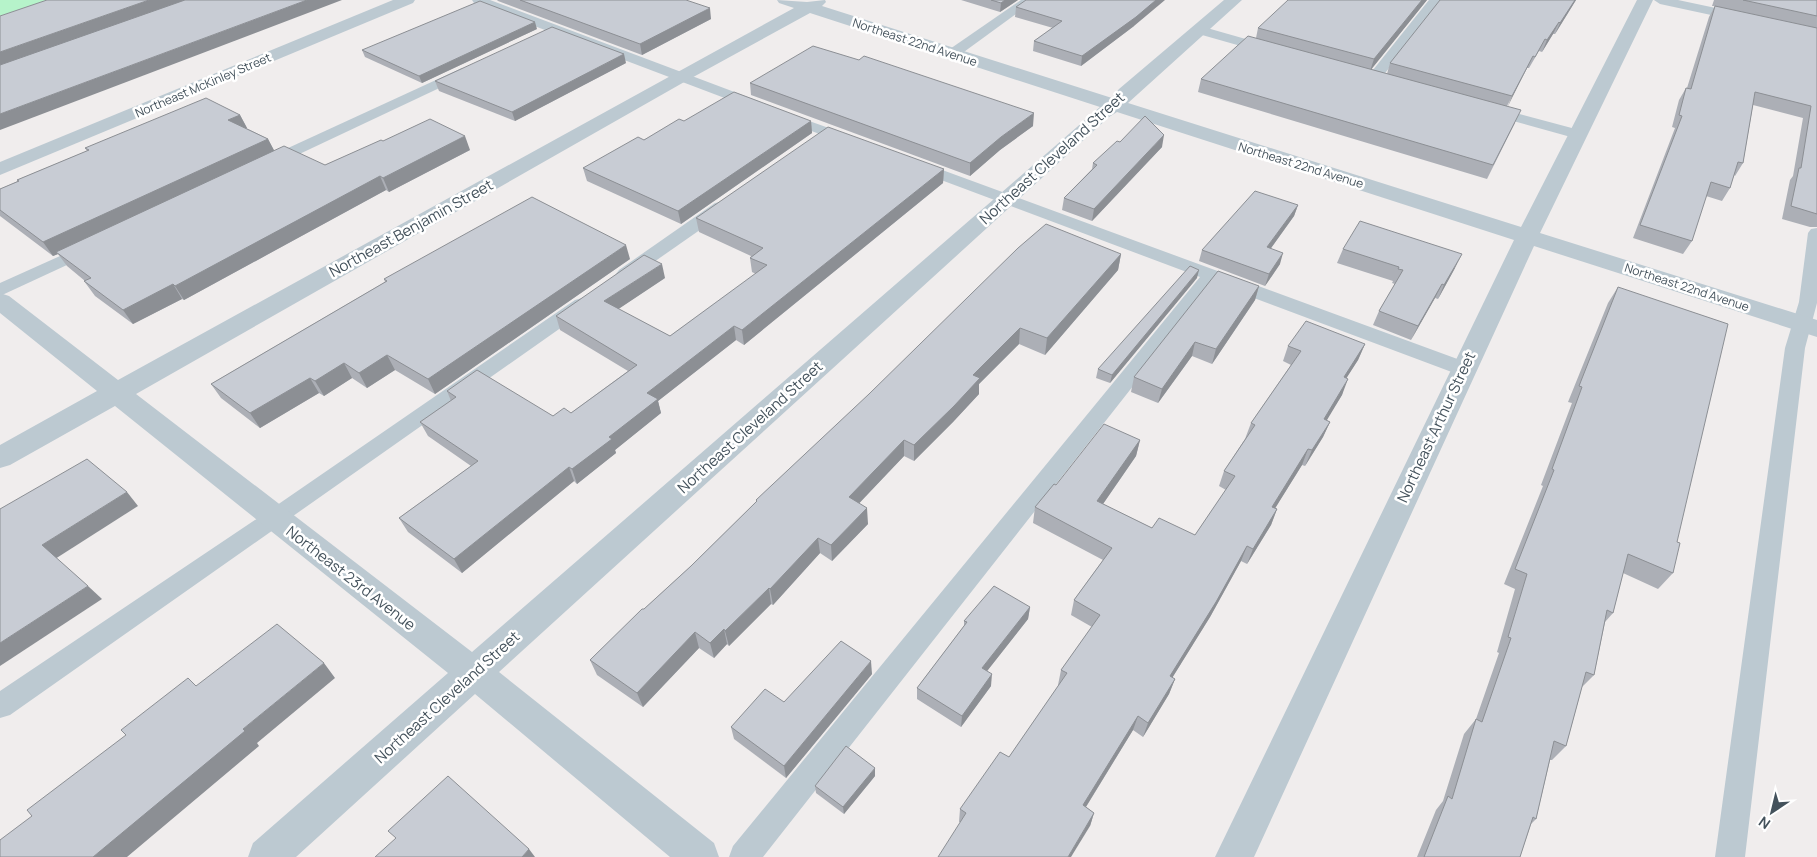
<svg xmlns="http://www.w3.org/2000/svg" width="1817" height="857" font-family="Manrope,sans-serif">
  <style>
    .green { fill: #b6f3ca }
    .lines { fill: none; stroke-linecap: round; stroke-linejoin: round }
    .lane { fill: #bcc9d1; fill-rule: evenodd }
    .street { fill: #bcc9d1; fill-rule: evenodd }
    .wall { fill: #acafb6 }
    .shaded-wall { fill: #8c8f94 }
    .building { fill: #c8ccd4; stroke: #8c8f94 }
    .labels { text-anchor: middle; dominant-baseline: central; stroke-width: 5; stroke-linejoin: round; paint-order: stroke }
    .far-street-label { font-size: 12px; fill: #44525c; stroke: #fff }
    .street-label { font-size: 15px; fill: #44525c; stroke: #fff }
  </style>
  <rect width="100%" height="100%" fill="#f0eded"/>
  <!-- green -->
  <polygon class="green" points="0,0 48,0 0,16"/>
  <g class="lines">
    <!-- lane -->
    <g class="lane">
      <polygon points="472,0 490,0 761,102 763,105 761,108 751,108 474,3"/>
      <polygon points="1021,0 1035,0 957,57 947,57 945,54 947,51"/>
      <polygon points="1429,0 1442,0 1379,81 1369,81 1367,78 1369,75"/>
      <polygon points="1654,0 1678,0 1744,14 1745,17 1739,21 1660,4"/>
      <polygon points="1200,26 1274,47 1276,50 1269,54 1195,33 1193,30"/>
      <polygon points="462,68 469,72 467,75 274,166 262,166 260,163 262,160"/>
      <polygon points="1489,106 1583,131 1586,134 1583,137 1578,139 1484,113 1482,110 1484,107"/>
      <polygon points="784,112 854,137 857,140 854,143 844,143 779,119 777,116 779,113"/>
      <polygon points="915,160 1471,364 1474,369 1471,374 1464,376 1457,374 1214,283 763,857 729,857 733,846 1200,277 909,168 907,165 909,162"/>
      <polygon points="721,202 727,203 729,207 727,211 631,278 625,280 619,278 616,274 619,270 715,203"/>
      <polygon points="1817,228 1817,303 1805,348 1745,857 1715,857 1785,348 1799,302 1808,233 1811,229"/>
      <polygon points="89,243 95,244 98,248 95,252 0,296 0,283"/>
      <polygon points="582,298 589,300 591,304 589,308 10,715 0,718 0,691 267,512 575,300"/>
    </g>
    <!-- street -->
    <g class="street">
      <polygon points="393,0 415,0 413,3 0,175 0,162"/>
      <path d="M777 0 807 2 825 0 826 2 822 6 1112 98 1119 89 1224 0H1242L1128 103 1521 227 1637 0H1653L1540 233 1817 320V337L1534 246 1254 857H1215L1514 240 1117 112 1109 117 499 672 714 843 719 857H670L475 694 296 857H248L253 843 448 673 115 406 10 465 0 468V445L97 391 0 313V293L9 296 118 380 794 8 779 3ZM810 13 1100 107 472 652 136 394 686 81Z"/>
    </g>
  </g>
  <!-- wall -->
  <g class="wall">
    <polygon points="497,0 686,0 711,19 642,55 498,1"/>
    <polygon points="961,0 1018,0 1000,12"/>
    <polygon points="1427,0 1371,69 1387,74 1390,63 1576,0 1555,34 1553,34 1542,52 1539,51 1529,68 1527,68 1507,106 1515,123 1487,179 1198,92 1201,79 1256,38 1258,28"/>
    <polygon points="1714,0 1817,0 1817,227 1810,227 1782,219 1790,180 1793,176 1803,118 1753,105 1743,163 1735,176 1734,175 1730,188 1722,201 1706,196 1692,241 1683,254 1633,238 1675,128 1672,127 1679,100 1686,88 1687,88 1709,17 1715,6 1712,6"/>
    <polygon points="1016,7 1134,26 1081,66 1033,51 1034,41 1053,28 1015,17"/>
    <polygon points="537,29 422,83 365,57 362,50"/>
    <polygon points="626,63 515,121 439,91 435,81"/>
    <polygon points="750,83 1033,126 1000,150 970,176 751,95"/>
    <polygon points="240,115 247,128 246,128 268,139 274,151 325,165 383,141 470,150 389,192 386,190 184,300 182,299 133,324 95,296 84,281 85,281 67,266 58,254 53,256 0,216 0,189 18,181 17,180 87,151 85,148"/>
    <polygon points="684,121 811,121 812,133 681,224 587,181 583,168"/>
    <polygon points="1120,142 1162,147 1092,221 1062,210 1064,198 1092,169 1093,163"/>
    <polygon points="944,169 943,183 744,345 736,340 658,401 661,413 615,450 616,453 577,484 574,481 462,573 408,532 399,518 471,466 428,436 420,422 451,401 447,391 553,416 571,413 628,371 560,330 556,316 665,278 618,309 670,336 756,274 752,272 750,258 751,256 699,232 696,218"/>
    <polygon points="1298,205 1294,216 1271,248 1280,264 1265,286 1199,261 1202,250"/>
    <polygon points="1343,249 1455,268 1438,299 1435,298 1411,340 1373,325 1379,311 1395,284 1392,283 1393,281 1337,263"/>
    <polygon points="1121,254 1118,270 1045,355 1019,344 979,384 979,394 953,422 914,461 904,456 859,503 868,524 832,561 820,553 773,605 771,604 729,646 727,644 714,658 699,648 643,707 597,675 590,660 644,609 691,566 756,502 756,500"/>
    <polygon points="630,259 435,394 395,370 367,388 352,378 324,396 319,393 260,428 221,398 211,384 385,282 384,279"/>
    <polygon points="1197,278 1110,383 1096,378 1098,369"/>
    <polygon points="1259,286 1255,300 1212,364 1192,356 1158,403 1131,392 1134,377"/>
    <polygon points="1618,287 1677,542 1673,573 1658,589 1623,573 1613,613 1605,622 1594,675 1582,687 1566,746 1552,760 1550,760 1536,819 1531,824 1520,857 1417,857 1436,810 1443,801 1464,734 1476,719 1499,653 1497,652 1515,589 1504,584 1543,486 1541,485 1572,403 1568,402 1608,303"/>
    <polygon points="1365,344 1358,360 1346,378 1342,395 1326,420 1330,422 1323,437 1305,466 1302,465 1275,508 1277,509 1271,525 1247,564 1241,561 1210,617 1172,678 1175,679 1169,694 1143,737 1133,730 1086,807 1094,813 1090,826 959,822 960,809 1009,757 1059,685 1058,685 1061,670 1092,627 1071,615 1074,600 1103,560 1033,523 1035,507 1056,485 1140,440 1136,456 1103,504 1152,528 1195,535 1226,490 1219,486 1224,471 1245,439 1251,423 1291,365 1283,361 1288,346"/>
    <polygon points="1030,607 1028,619 987,671 991,686 961,727 917,699 917,688 964,626 964,621"/>
    <polygon points="872,674 786,778 734,739 731,727 784,702"/>
    <polygon points="875,776 844,814 816,793 815,786"/>
  </g>
  <!-- shaded-wall -->
  <g class="shaded-wall">
    <polygon points="149,0 186,0 0,67 0,52"/>
    <polygon points="307,0 342,0 0,130 0,114"/>
    <polygon points="1005,0 1018,0 1000,12 1001,3"/>
    <polygon points="1156,0 1165,0 1134,26 1081,66 1082,56"/>
    <polygon points="1422,0 1427,0 1370,71 1374,59"/>
    <polygon points="1575,0 1576,0 1555,34 1560,23"/>
    <polygon points="710,8 711,19 642,55 640,44"/>
    <polygon points="535,22 537,29 422,83 419,76"/>
    <polygon points="1559,22 1553,34 1542,52 1547,40"/>
    <polygon points="624,54 626,63 515,121 512,112"/>
    <polygon points="1533,56 1507,108 1512,96"/>
    <polygon points="1034,113 1033,126 1000,150 970,176 970,163 1001,137"/>
    <polygon points="240,115 247,128 235,133 228,120"/>
    <polygon points="811,121 812,133 681,224 678,211"/>
    <polygon points="1164,135 1162,147 1092,221 1094,209"/>
    <polygon points="465,136 470,150 389,192 383,178"/>
    <polygon points="268,139 275,152 56,252 58,254 53,256 43,242"/>
    <polygon points="944,169 943,183 744,345 742,330"/>
    <polygon points="380,176 386,190 184,300 175,286"/>
    <polygon points="1298,205 1294,216 1264,258 1267,247"/>
    <polygon points="626,245 630,259 435,394 428,379"/>
    <polygon points="1283,253 1280,264 1265,286 1269,274"/>
    <polygon points="1121,254 1118,270 1045,355 1047,338"/>
    <polygon points="1462,254 1455,268 1438,299 1444,285"/>
    <polygon points="662,264 665,278 608,316 604,301"/>
    <polygon points="1199,270 1197,278 1110,383 1112,375"/>
    <polygon points="173,284 182,299 133,324 123,310"/>
    <polygon points="1442,284 1435,298 1411,340 1418,326"/>
    <polygon points="1259,286 1255,300 1212,364 1216,349"/>
    <polygon points="734,326 736,340 658,401 661,413 615,450 616,453 577,484 572,469 609,437 647,393"/>
    <polygon points="1020,328 1019,344 979,384 979,394 953,422 914,461 914,445 973,375"/>
    <polygon points="1195,342 1192,356 1158,403 1162,389"/>
    <polygon points="1365,344 1358,360 1337,393 1344,377"/>
    <polygon points="387,355 395,370 367,388 359,373"/>
    <polygon points="344,363 352,378 324,396 315,381"/>
    <polygon points="310,378 319,393 260,428 250,413"/>
    <polygon points="1348,379 1342,395 1318,435 1324,419"/>
    <polygon points="1330,422 1323,437 1305,466 1312,450"/>
    <polygon points="904,440 904,456 850,513 849,497"/>
    <polygon points="1140,440 1136,456 1094,517 1097,501"/>
    <polygon points="1308,449 1302,465 1266,523 1272,507"/>
    <polygon points="569,467 574,481 462,573 454,559"/>
    <polygon points="127,492 138,506 55,559 42,545"/>
    <polygon points="867,508 868,524 832,561 831,545"/>
    <polygon points="1277,509 1271,525 1247,564 1253,549"/>
    <polygon points="818,538 820,553 773,605 770,589"/>
    <polygon points="1247,546 1241,561 1210,617 1164,691 1170,676"/>
    <polygon points="88,586 102,599 0,666 0,643"/>
    <polygon points="769,588 771,604 729,646 725,631"/>
    <polygon points="1030,607 1028,619 980,680 982,668"/>
    <polygon points="724,629 727,644 714,658 710,643"/>
    <polygon points="695,632 699,648 643,707 637,693"/>
    <polygon points="871,661 872,674 786,778 784,766"/>
    <polygon points="324,663 335,678 257,743 259,746 127,857 93,857 243,729"/>
    <polygon points="992,674 991,686 961,727 962,716"/>
    <polygon points="1175,679 1169,694 1143,737 1148,723"/>
    <polygon points="1138,716 1133,730 1079,818 1083,805"/>
    <polygon points="875,768 875,776 844,814 843,807"/>
    <polygon points="1094,813 1090,826 1071,857 1068,857"/>
    <polygon points="529,849 535,857 522,857"/>
  </g>
  <!-- building -->
  <g class="building">
    <polygon points="47,0 149,0 0,52 0,16"/>
    <polygon points="185,0 307,0 0,114 0,65"/>
    <polygon points="520,0 686,0 710,8 640,44"/>
    <polygon points="991,0 1005,0 1001,3"/>
    <polygon points="1026,0 1156,0 1136,17 1082,56 1034,41 1062,21 1016,7"/>
    <polygon points="1288,0 1422,0 1374,59 1258,28"/>
    <polygon points="1440,0 1575,0 1560,23 1559,22 1547,40 1545,39 1535,57 1533,56 1512,96 1390,63"/>
    <polygon points="1743,0 1817,0 1817,16"/>
    <polygon points="480,1 535,22 419,76 362,50"/>
    <polygon points="1715,6 1817,28 1817,214 1791,206 1799,168 1801,168 1811,106 1755,92 1743,163 1738,162 1730,188 1711,182 1692,241 1640,225 1682,116 1679,115 1686,88 1691,89"/>
    <polygon points="552,27 624,54 512,112 435,81"/>
    <polygon points="1248,36 1521,110 1493,165 1201,79"/>
    <polygon points="813,46 859,60 864,56 1034,113 1001,137 970,163 750,83"/>
    <polygon points="734,92 811,121 678,211 583,168 638,137 644,140 679,119 684,121"/>
    <polygon points="206,98 240,115 228,120 268,139 43,242 0,210 0,189 19,181 17,180 89,150 85,148"/>
    <polygon points="1145,116 1164,135 1094,209 1064,198 1097,165 1093,163 1117,141 1120,142"/>
    <polygon points="430,119 465,136 383,178 380,176 175,286 173,284 123,310 84,281 91,278 56,252 284,146 325,165 381,140 383,141"/>
    <polygon points="828,127 944,169 742,330 734,326 647,393 658,399 609,437 612,439 572,469 569,467 454,559 399,518 478,461 420,422 456,397 447,391 477,370 553,416 564,408 571,413 637,365 556,316 644,255 662,264 604,301 670,336 767,265 750,258 763,248 696,218"/>
    <polygon points="1255,191 1298,205 1267,247 1283,253 1269,274 1202,250"/>
    <polygon points="532,197 626,245 428,379 387,355 359,373 344,363 315,381 310,378 250,413 211,384 387,281 384,279"/>
    <polygon points="1360,221 1462,254 1444,285 1442,284 1418,326 1379,311 1403,270 1398,269 1399,267 1343,249"/>
    <polygon points="1046,224 1121,254 1047,338 1020,328 973,375 980,378 954,406 914,445 904,440 849,497 867,508 831,545 818,538 770,589 769,588 725,631 724,629 710,643 695,632 637,693 590,660 642,609 644,609 691,566 757,501 756,500 869,394 1018,248"/>
    <polygon points="1190,266 1199,270 1112,375 1098,369"/>
    <polygon points="1218,271 1259,286 1216,349 1195,342 1162,389 1134,377"/>
    <polygon points="1618,287 1728,324 1677,542 1680,543 1673,573 1628,554 1613,613 1607,610 1594,675 1586,672 1566,746 1554,741 1536,819 1533,817 1520,857 1424,857 1448,796 1452,799 1476,719 1482,722 1511,638 1508,637 1527,574 1515,569 1554,470 1552,469 1582,387 1579,386"/>
    <polygon points="1306,321 1365,344 1344,377 1348,379 1324,419 1330,422 1312,450 1308,449 1272,507 1277,509 1253,549 1247,546 1216,602 1170,676 1175,679 1148,723 1138,716 1083,805 1094,813 1068,857 938,857 966,813 960,809 1000,752 1009,757 1067,673 1061,670 1100,615 1074,600 1112,548 1035,507 1054,484 1056,485 1104,424 1140,440 1097,501 1152,528 1159,518 1195,535 1235,476 1224,471 1255,425 1251,423 1301,351 1288,346"/>
    <polygon points="87,459 127,492 42,545 88,586 0,643 0,509"/>
    <polygon points="994,586 1030,607 982,668 992,674 962,716 917,688 967,622 964,621"/>
    <polygon points="277,624 324,663 243,729 245,731 93,857 0,857 0,840 32,816 27,810 126,735 121,730 188,678 196,686"/>
    <polygon points="841,641 871,661 784,766 731,727 765,689 784,702"/>
    <polygon points="846,746 875,768 843,807 815,786"/>
    <polygon points="448,776 529,849 522,857 375,857 396,838 388,831"/>
  </g>
  <g class="labels">
    <!-- far-street labels -->
    <g class="far-street-label">
      <text transform="translate(915 42) rotate(18)">Northeast 22nd Avenue</text>
      <text transform="translate(203 85) rotate(-23)">Northeast McKinley Street</text>
      <text transform="translate(1301 165) rotate(17)">Northeast 22nd Avenue</text>
      <text transform="translate(1687 287) rotate(18)">Northeast 22nd Avenue</text>
    </g>
    <!-- street labels -->
    <g class="street-label">
      <text transform="translate(1052 158) rotate(-42)">Northeast Cleveland Street</text>
      <text transform="translate(411 228) rotate(-29)">Northeast Benjamin Street</text>
      <text transform="translate(750 427) rotate(-42)">Northeast Cleveland Street</text>
      <text transform="translate(1436 427) rotate(-65)">Northeast Arthur Street</text>
      <text transform="translate(351 578) rotate(38)">Northeast 23rd Avenue</text>
      <text transform="translate(447 697) rotate(-42)">Northeast Cleveland Street</text>
    </g>
  </g>
  <!-- north arrow -->
  <g transform="translate(1772 812) rotate(215)" stroke="#ffffff" stroke-width="4" paint-order="stroke">
  <path d="M0-4L9 19L0 12L-9 19Z" fill="#44525c"/>
  <text y="-8" font-size="14" font-weight="bold" text-anchor="middle" fill="#44525c">N</text>
  </g>
</svg>
